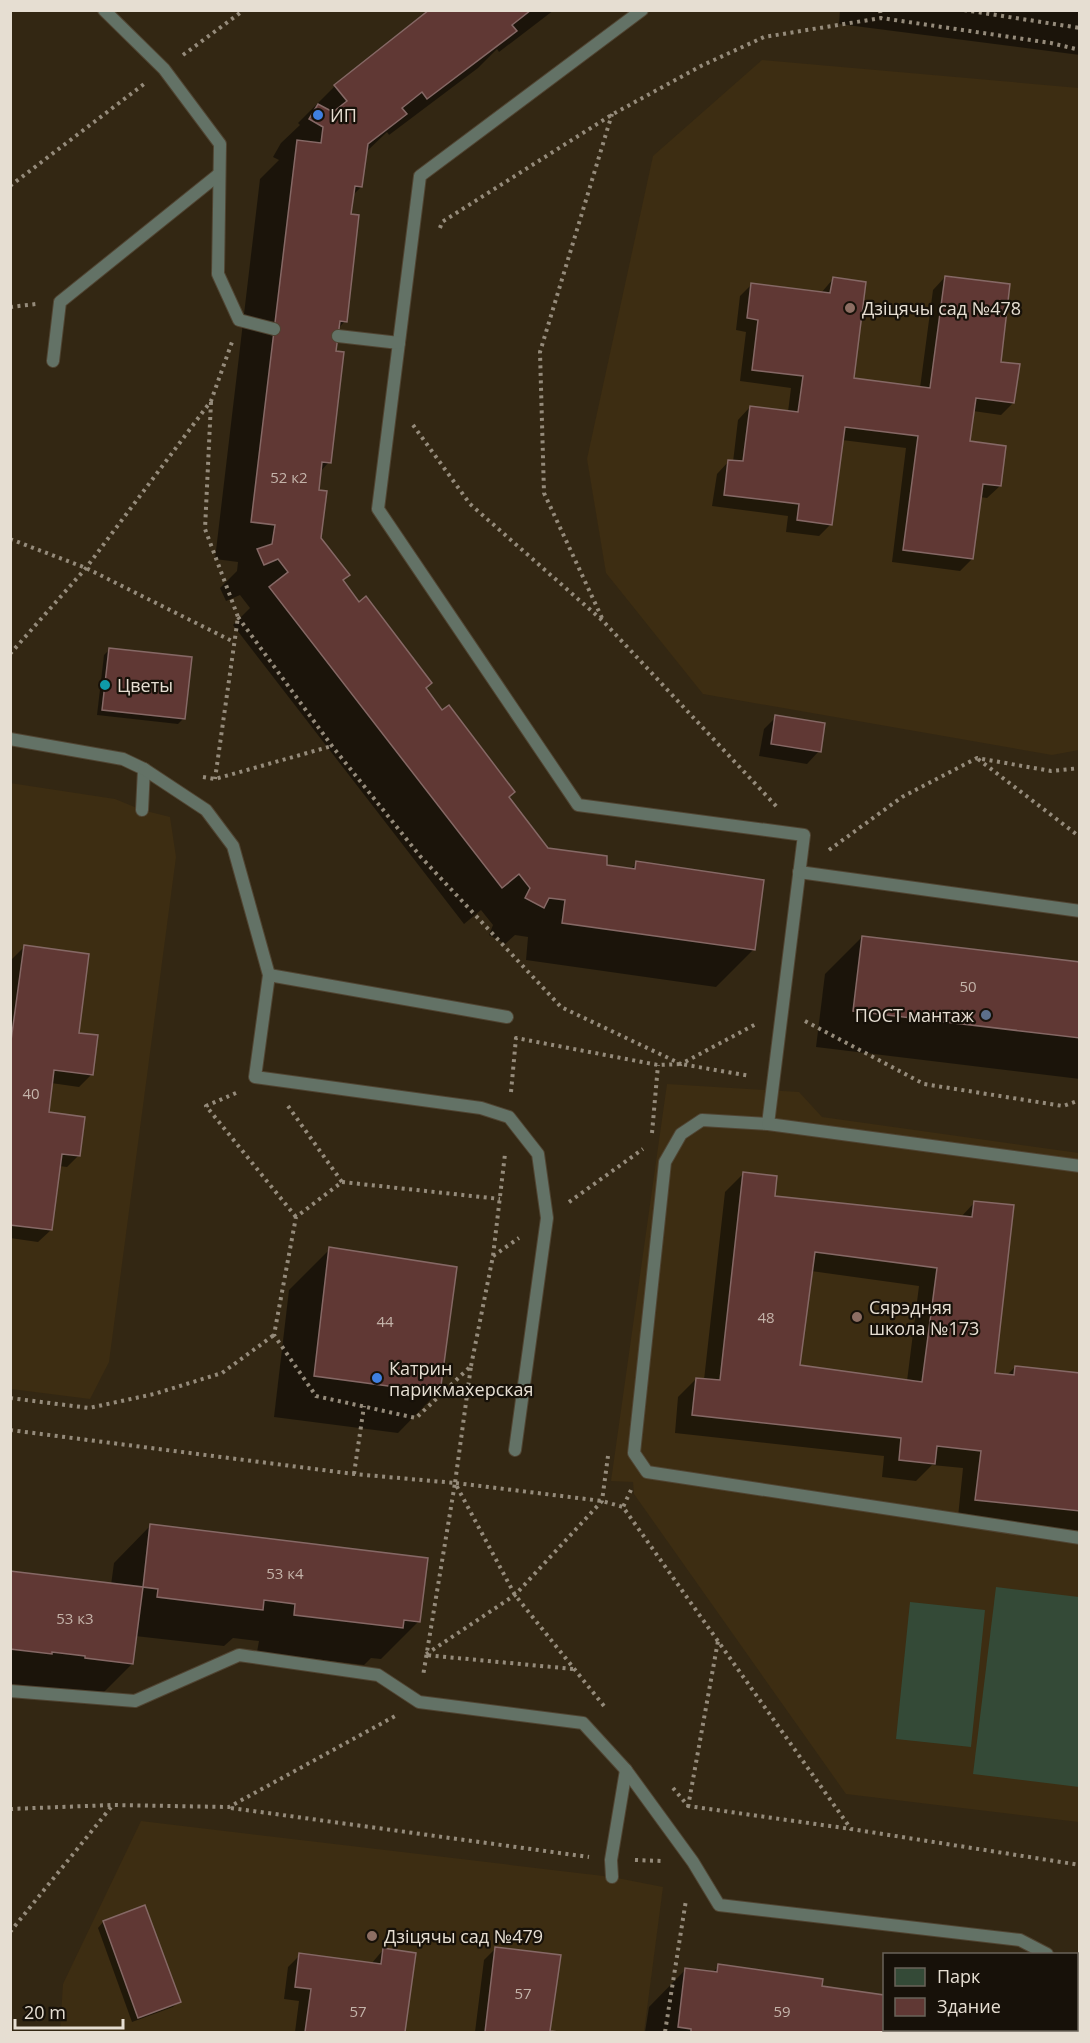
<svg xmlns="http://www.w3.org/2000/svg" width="1090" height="2043" font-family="'Open Sans',sans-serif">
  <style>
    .built { fill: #3d2d12 }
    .green { fill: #344a37 }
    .shadow { fill: #0007; fill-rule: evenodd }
    .building { fill: #603834; stroke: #856865; stroke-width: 1.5; fill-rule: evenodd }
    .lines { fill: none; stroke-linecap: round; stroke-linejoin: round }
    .service-casing { stroke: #504432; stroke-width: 14 }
    .path { stroke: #958b7b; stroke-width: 4; stroke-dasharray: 3 4.5; stroke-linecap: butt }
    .service { stroke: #637266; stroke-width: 12 }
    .shop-dot { fill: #3f7fe0; stroke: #171109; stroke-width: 2 }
    .education-dot { fill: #8d6e63; stroke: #171109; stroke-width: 2 }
    .culture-dot { fill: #0f9aa8; stroke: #171109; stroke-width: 2 }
    .service-dot { fill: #5c6f8a; stroke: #171109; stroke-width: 2 }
    .labels { text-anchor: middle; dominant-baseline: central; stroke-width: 4.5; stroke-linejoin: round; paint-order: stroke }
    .number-label { font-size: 15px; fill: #c4b4aa }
    .poi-label { font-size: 18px; fill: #e6ded2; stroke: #171109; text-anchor: start }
  </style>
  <rect width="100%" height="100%" fill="#332713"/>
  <!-- built -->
  <g class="built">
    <polygon points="762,60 1079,88 1079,750 1052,755 703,694 606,573 587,459 653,156"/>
    <polygon points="10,783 115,799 142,810 170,817 176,857 109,1362 90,1399 11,1389"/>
    <polygon points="667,1084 799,1092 822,1117 1079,1153 1079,1822 846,1794 634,1494 633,1482 611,1481"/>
    <polygon points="141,1821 612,1877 663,1887 644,2032 60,2032 63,1984"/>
  </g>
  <!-- green -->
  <g class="green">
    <polygon points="996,1587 1079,1597 1079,1787 973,1774"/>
    <polygon points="910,1602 985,1610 971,1747 896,1739"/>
  </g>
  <!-- shadow -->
  <g class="shadow">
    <polygon points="431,10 554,10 499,52 497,49 478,68 389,135 387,132 365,153 361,187 352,196 345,321 337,330 329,462 320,472 317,492 319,538 342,581 547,849 605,866 630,870 637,863 753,950 716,987 526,960 528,937 515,935 505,944 489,935 493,925 481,910 464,924 233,625 250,608 240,595 226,601 220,588 237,571 238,562 215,559 260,179 279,160 273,157 281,143 300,125 298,123 335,86"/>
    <polygon points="840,10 1080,10 1080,55 839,24"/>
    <polygon points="945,277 999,363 1013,403 1001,415 973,411 968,443 1000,486 987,498 980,497 972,559 960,571 892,562 906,448 842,440 831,524 819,536 786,532 788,516 712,506 717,474 729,461 733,462 738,420 750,407 788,412 791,388 740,381 746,332 736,330 740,296 752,284 821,293 833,279 852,379 920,388 933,290"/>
    <polygon points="110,649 184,718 178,724 97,715 104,655"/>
    <polygon points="776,717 819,751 807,764 759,756 764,729"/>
    <polygon points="862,937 1080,964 1080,1079 816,1047 825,974"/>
    <polygon points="24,947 77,1034 92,1074 79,1087 51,1083 47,1113 79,1155 67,1167 59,1166 51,1230 38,1242 10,1238 10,970 12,959"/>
    <path d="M743 1174 774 1197 960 1218 975 1202 993 1375 1006 1376 1015 1367 1080 1374V1531L958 1517 963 1468 932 1465 916 1481 882 1477 884 1456 675 1433 678 1397 696 1379 704 1380 725 1192ZM811 1271 919 1286 907 1381 798 1367Z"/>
    <polygon points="330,1249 438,1392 398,1433 274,1417 289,1290"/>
    <polygon points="151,1525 418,1622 381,1659 371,1658 364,1665 257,1652 259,1641 233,1638 224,1646 135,1636 132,1664 95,1701 10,1691 10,1573 111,1585 114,1563"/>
    <polygon points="103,1922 179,2001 173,2007 132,2022 98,1928"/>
    <polygon points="496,1948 559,1956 549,2032 475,2032 484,1960"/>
    <polygon points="383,1950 414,1954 404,2032 295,2032 299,2001 284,1999 288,1967 300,1955 371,1964"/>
    <polygon points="719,1966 820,1988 884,1995 884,2030 1029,2030 1029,2032 645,2032 649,2007 686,1969 712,1973"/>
  </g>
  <!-- building -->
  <g class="building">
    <polygon points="429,10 531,10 512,25 517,31 427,99 422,92 402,108 407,114 368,144 362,187 355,186 351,214 359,215 347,322 340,321 336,351 344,352 331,463 322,462 319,490 327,491 321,538 350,575 343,580 359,602 366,596 432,683 426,688 442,710 449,705 515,792 509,797 548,848 607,856 607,865 635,869 636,861 764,880 755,950 562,923 565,900 549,898 544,908 525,898 530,888 519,874 502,888 269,587 288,572 278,559 264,565 257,549 272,544 275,525 251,522 297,140 321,143 323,127 309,119 318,104 333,112 347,101 334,85"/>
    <polygon points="945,276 1010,284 1001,362 1020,364 1014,403 976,398 970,441 1006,446 1001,486 983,484 973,559 903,550 918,436 845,427 832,525 797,520 799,504 724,495 728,460 743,461 750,406 798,412 803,376 752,370 758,320 747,318 751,283 830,293 833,277 866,282 854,378 930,388"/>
    <polygon points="109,648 192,657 185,719 102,710"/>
    <polygon points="775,715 825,723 821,752 771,744"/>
    <polygon points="862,936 1080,962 1080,1038 853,1011"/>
    <polygon points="24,945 89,954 79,1033 98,1035 93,1075 54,1070 49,1112 85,1117 80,1156 62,1154 52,1230 10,1225 10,1048"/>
    <path d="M743 1172 777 1176 775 1196 972 1217 974 1201 1014 1205 995 1373 1014 1375 1015 1366 1080 1373V1511L975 1500 981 1451 937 1446 935 1464 899 1460 901 1438 692 1415 696 1378 720 1380ZM815 1252 937 1268 922 1382 800 1365Z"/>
    <polygon points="329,1247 457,1267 440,1393 314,1376"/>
    <polygon points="150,1524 428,1558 420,1622 404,1620 403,1628 294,1615 295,1604 264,1600 263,1610 157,1597 158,1589 143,1587"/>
    <polygon points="10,1571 143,1587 133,1664 85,1658 85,1656 52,1652 52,1654 10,1649"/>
    <polygon points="145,1905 181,2002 138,2018 103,1921"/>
    <polygon points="495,1947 561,1955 550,2031 559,2032 485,2032"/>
    <polygon points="383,1948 416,1953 405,2032 305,2032 311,1989 295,1987 299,1953 381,1964"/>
    <polygon points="718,1964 823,1979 822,1986 884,1995 884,2030 1031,2030 1030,2032 691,2032 691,2029 678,2027 685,1968 717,1972"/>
  </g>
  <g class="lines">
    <!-- service casing -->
    <g class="service-casing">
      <g id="service">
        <polyline points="104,10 164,69 220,144 218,274 239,320 274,329"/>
        <polyline points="642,10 420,176 378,509 578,805 804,835 768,1124 702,1120 681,1134 665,1162 634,1453 647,1472 1080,1538"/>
        <polyline points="338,336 399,343"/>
        <polyline points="53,361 60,302 218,175"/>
        <polyline points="10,739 123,759 144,769 142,810"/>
        <polyline points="144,769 206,810 233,846 269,975 255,1077 481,1108 509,1117 538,1154 547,1218 515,1450"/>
        <polyline points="799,872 1080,911"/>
        <polyline points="269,975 507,1017"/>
        <polyline points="768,1124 1080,1166"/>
        <polyline points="10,1691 135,1701 239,1655 378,1675 419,1702 583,1723 626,1770 693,1862 719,1905 1020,1940 1047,1954"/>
        <polyline points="612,1877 611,1860 626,1770"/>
        <polyline points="1076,1970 1080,1971"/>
      </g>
    </g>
    <!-- path -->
    <g class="path">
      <polyline points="880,10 881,18"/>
      <polyline points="964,10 1080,28"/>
      <polyline points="183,55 244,10"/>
      <polyline points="10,186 144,84"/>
      <polyline points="440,228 442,222 613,114 701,66 764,37 881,18 1051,43 1080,50"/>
      <polyline points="10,307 36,304"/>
      <polyline points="211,402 205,529 238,617 215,779"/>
      <polyline points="413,425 470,504 603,621 777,807"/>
      <polyline points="10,539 86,568 234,642"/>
      <polyline points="238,617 332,746 420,856 561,1007 681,1064 756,1024"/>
      <polyline points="602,618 544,493 540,352 612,114"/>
      <polyline points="10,654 86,568 211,401 232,342"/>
      <polyline points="978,759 1080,837"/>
      <polyline points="203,777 215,779 332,746"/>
      <polyline points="829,850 902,797 977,758 1051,771 1080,768"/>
      <polyline points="805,1021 924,1084 1063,1106 1080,1100"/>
      <polyline points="511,1092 516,1038 658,1065 681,1064 750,1076"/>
      <polyline points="236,1093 206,1106 296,1217"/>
      <polyline points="288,1106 342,1182 296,1217 274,1335 316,1396 416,1418 471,1366 455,1483 515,1595 604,1706"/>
      <polyline points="652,1133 658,1065"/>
      <polyline points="342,1182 500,1199"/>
      <polyline points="569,1202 643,1149"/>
      <polyline points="493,1256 519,1238"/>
      <polyline points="471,1366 493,1256 505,1154"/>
      <polyline points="10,1398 89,1408 154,1394 222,1373 274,1335"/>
      <polyline points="10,1430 354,1474 455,1483 423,1676"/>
      <polyline points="354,1474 364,1406"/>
      <polyline points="456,1483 602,1501 623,1507"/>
      <polyline points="631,1490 623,1507 851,1829 1080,1865"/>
      <polyline points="573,1669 425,1655 515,1595 602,1501 608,1456"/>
      <polyline points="673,1788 688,1806 851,1829"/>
      <polyline points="688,1807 718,1641"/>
      <polyline points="231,1808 589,1857"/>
      <polyline points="10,1809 112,1805 229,1807 397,1715"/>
      <polyline points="635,1860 661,1861"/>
      <polyline points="10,1932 112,1806"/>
      <polyline points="665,2032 686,1900"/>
    </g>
    <!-- service -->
    <use href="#service" class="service"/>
  </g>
  <!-- markers -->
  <g class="shop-dot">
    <circle cx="318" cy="115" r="6"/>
    <circle cx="377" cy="1378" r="6"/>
  </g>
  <g class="education-dot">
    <circle cx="850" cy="308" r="6"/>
    <circle cx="857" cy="1317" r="6"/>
    <circle cx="372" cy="1936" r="6"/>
  </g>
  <circle class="culture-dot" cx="105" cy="685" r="6"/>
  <circle class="service-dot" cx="986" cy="1015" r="6"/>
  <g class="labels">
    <!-- number labels -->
    <g class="number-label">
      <text x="289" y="477">52 к2</text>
      <text x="968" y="986">50</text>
      <text x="31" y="1093">40</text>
      <text x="766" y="1317">48</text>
      <text x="385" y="1321">44</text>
      <text x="285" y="1573">53 к4</text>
      <text x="75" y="1618">53 к3</text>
      <text x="523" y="1993">57</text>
      <text x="358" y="2011">57</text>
      <text x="782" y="2011">59</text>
    </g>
    <!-- poi labels -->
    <g class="poi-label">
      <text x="330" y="115">ИП</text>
      <text x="862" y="308">Дзіцячы сад №478</text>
      <text x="117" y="685">Цветы</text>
      <text x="974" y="1015" text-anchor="end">ПОСТ мантаж</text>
      <text x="869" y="1307">Сярэдняя<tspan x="869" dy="21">школа №173</tspan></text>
      <text x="389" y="1368">Катрин<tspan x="389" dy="21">парикмахерская</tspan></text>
      <text x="384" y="1936">Дзіцячы сад №479</text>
    </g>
  </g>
  <!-- border -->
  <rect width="1090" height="2043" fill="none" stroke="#e6ded2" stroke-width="24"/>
  <!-- legend -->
  <rect x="883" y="1953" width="195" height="78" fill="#171109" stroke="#6a6359" stroke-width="1.5"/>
  <rect x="895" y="1968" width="30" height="18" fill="#344a37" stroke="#6a6359" stroke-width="1.5"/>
  <text x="937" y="1983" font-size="18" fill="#e6ded2">Парк</text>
  <rect x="895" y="1998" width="30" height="18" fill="#603834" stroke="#6a6359" stroke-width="1.5"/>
  <text x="937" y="2013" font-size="18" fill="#e6ded2">Здание</text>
  <!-- scale -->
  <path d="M15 2019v9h108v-9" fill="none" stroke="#e6ded2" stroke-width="3"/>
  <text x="24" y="2019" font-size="18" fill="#e6ded2" stroke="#171109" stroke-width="4.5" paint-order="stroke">20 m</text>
</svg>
